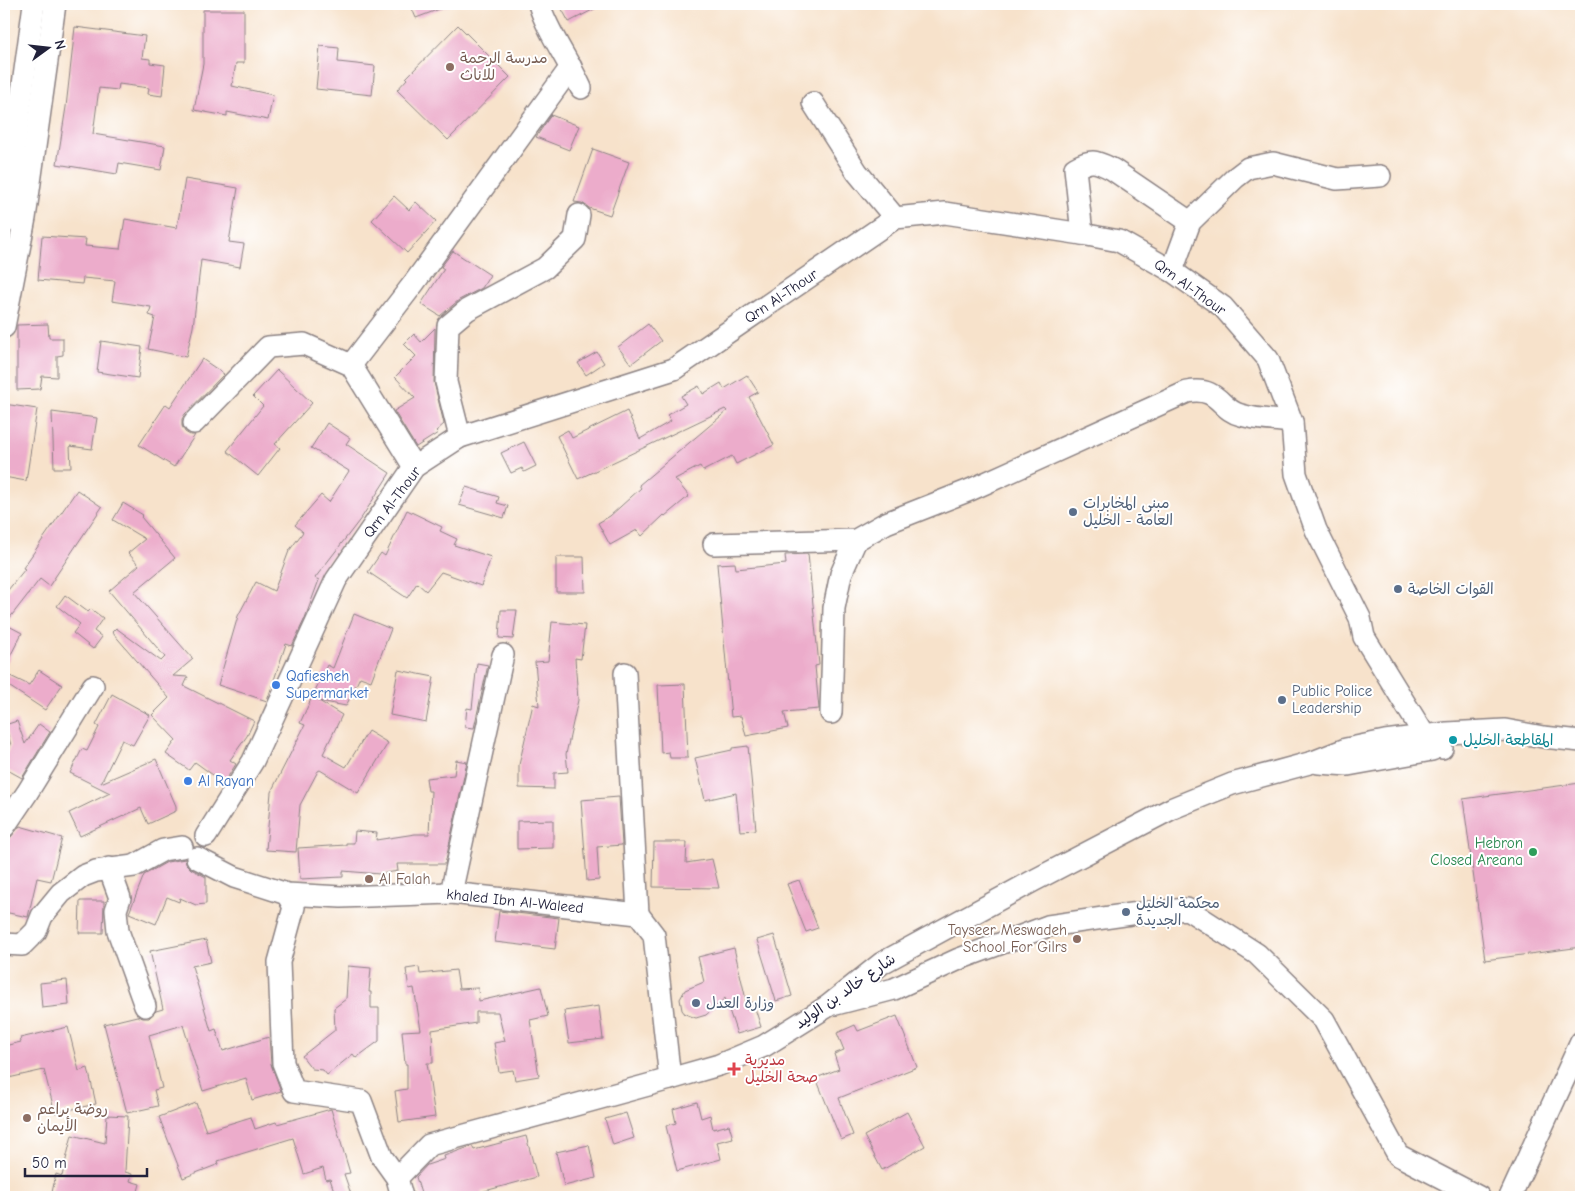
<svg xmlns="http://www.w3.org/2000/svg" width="1585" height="1201" font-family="'Comic Neue','Playpen Sans Arabic',sans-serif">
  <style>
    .building { fill: #ecaccb }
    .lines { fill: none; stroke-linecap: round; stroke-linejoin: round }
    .minor-casing { stroke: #8c8283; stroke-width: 24 }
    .minor { stroke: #fff; stroke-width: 21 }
    .education-dot { fill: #8d6e63; stroke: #fff; stroke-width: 2 }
    .service-dot { fill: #5c6f8a; stroke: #fff; stroke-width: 2 }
    .shop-dot { fill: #3f7fe0; stroke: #fff; stroke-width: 2 }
    .culture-dot { fill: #0f9aa8; stroke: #fff; stroke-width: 2 }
    .leisure-dot { fill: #2e9e5b; stroke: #fff; stroke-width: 2 }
    .health-dot { fill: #e0444e; stroke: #fff; stroke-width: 2 }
    .labels { text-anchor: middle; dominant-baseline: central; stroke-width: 4; stroke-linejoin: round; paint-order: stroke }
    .education-label { font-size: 15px; fill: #785e54; stroke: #fff; text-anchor: start }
    .street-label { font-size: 15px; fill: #22223b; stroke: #fff }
    .service-label { font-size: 15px; fill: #4e5e75; stroke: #fff; text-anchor: start }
    .shop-label { font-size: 15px; fill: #366cbe; stroke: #fff; text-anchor: start }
    .culture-label { font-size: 15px; fill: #0d838f; stroke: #fff; text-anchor: start }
    .leisure-label { font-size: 15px; fill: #27864d; stroke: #fff; text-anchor: end }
    .health-label { font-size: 15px; fill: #be3a42; stroke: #fff; text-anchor: start }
  </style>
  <rect width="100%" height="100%" fill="#fff"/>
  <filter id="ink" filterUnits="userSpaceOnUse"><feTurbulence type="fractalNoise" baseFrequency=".02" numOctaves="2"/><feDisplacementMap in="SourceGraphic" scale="10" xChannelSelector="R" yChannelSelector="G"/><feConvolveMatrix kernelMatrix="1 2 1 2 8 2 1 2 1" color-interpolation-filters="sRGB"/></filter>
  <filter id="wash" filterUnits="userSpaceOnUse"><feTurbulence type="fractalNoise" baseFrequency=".0096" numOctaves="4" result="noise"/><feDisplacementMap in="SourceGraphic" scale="20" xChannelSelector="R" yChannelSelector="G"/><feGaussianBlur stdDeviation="1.12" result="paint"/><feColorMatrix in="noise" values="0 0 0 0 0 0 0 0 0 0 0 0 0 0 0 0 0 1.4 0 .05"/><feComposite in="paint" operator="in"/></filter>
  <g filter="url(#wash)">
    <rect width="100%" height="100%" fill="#f7e2cb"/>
    <g id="blocks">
      <!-- building -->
      <g class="building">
        <polygon points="410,4 450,4 450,5 416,18"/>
        <polygon points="559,4 604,4 569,22"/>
        <polygon points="203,10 244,10 244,63 236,63 232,86 273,95 268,120 227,112 227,116 194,110 203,64"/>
        <polygon points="458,25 510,77 448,140 397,90 407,79 406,78"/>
        <polygon points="75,27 145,36 142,58 150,59 150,63 165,65 162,96 148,94 149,88 119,84 118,90 99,88 93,134 165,146 161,170 119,163 117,174 57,164 66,107"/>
        <polygon points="320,46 339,48 338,62 375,66 372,95 316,89"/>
        <polygon points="551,115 579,126 569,150 536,137"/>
        <polygon points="593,149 629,162 610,215 589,208 582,203 574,202"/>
        <polygon points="185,179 238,188 229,242 244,244 240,267 201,260 193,327 186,357 148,349 155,317 149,315 151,307 112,301 115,281 83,278 82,284 38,280 42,236 86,239 85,246 120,249 125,219 177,228"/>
        <polygon points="394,196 409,210 416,202 436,221 407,253 372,220"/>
        <polygon points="453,251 490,275 482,288 459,300 440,316 421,304 444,269 441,267"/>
        <polygon points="48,324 49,338 63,338 63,355 57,356 57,377 42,376 40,389 17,390 17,325"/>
        <polygon points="648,324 661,341 631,364 618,347"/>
        <polygon points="435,328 434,382 444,424 436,431 438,433 416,447 394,411 415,398 395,377 416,356 404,344 414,334 421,342"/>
        <polygon points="101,341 142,347 138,378 97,372"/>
        <polygon points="597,352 604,363 586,375 578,363"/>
        <polygon points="202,359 224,374 185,414 182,419 182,426 185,432 190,435 195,435 174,467 139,445 166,404 170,407"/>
        <polygon points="277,370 312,403 275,444 280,448 258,476 227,451 263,406 253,396"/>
        <polygon points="747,375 758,392 749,397 774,445 736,464 732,456 703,471 700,466 675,479 689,496 665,516 664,515 642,536 637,530 610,545 598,523 610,516 641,488 639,485 727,411 725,409 578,479 557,436 568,430 572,438 627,411 640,439 671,421 667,415 686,404 681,396 699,386 703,394 721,383 724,389"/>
        <polygon points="4,404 37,409 26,481 4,477"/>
        <polygon points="52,412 97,418 92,449 70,446 71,468 54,468"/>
        <polygon points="327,423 350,438 346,444 390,473 362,517 315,578 319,580 305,618 292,646 286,644 267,701 218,685 238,616 256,582 274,591 289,551 303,532 295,525 321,495 329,502 349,471 311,448"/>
        <polygon points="524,442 536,466 524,472 522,468 511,473 501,453"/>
        <polygon points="466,487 499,497 497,503 508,506 504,518 459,505"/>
        <polygon points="77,490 102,507 49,586 40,579 5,624 22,633 4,668 4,595 25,569 23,568"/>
        <polygon points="123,503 143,515 141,517 175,558 134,592 193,659 173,676 188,677 184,686 254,721 247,736 230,760 236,764 224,783 195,762 189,770 166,754 176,740 152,715 169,698 112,632 116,628 161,661 165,657 109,591 139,565 128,553 145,539 113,520"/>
        <polygon points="407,510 442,527 440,531 457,539 454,545 491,557 481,586 441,572 426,591 417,583 407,598 368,572 381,553 385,556"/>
        <polygon points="808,554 819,665 815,666 819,709 784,712 788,728 746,736 741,716 731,717 717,564 735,563 736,569 786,564 785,555"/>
        <polygon points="556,557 584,557 585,592 556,592"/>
        <polygon points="65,595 88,612 91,609 103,618 94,631 102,637 93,649 73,633 80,624 57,606"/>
        <polygon points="501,610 517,610 513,639 499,638"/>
        <polygon points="354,614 391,629 371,681 360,677 346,706 319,701 342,715 323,754 346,767 368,731 388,743 358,793 320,770 318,771 300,805 296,852 266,850 271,792 305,725 300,723 327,665 333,668"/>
        <polygon points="552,622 585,625 581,659 575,658 578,700 566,754 568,772 554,773 554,789 519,788 519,765 533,704 539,706 535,662 548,661"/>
        <polygon points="477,663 488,665 474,728 465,727 467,708 472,709"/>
        <polygon points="39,670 62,685 45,710 4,683 4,673 29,685"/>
        <polygon points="398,670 434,677 426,722 390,715"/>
        <polygon points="685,684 688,758 670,758 669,752 661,753 658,685"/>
        <polygon points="112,694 150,715 133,745 122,740 101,783 156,759 176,806 176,811 148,824 141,808 80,836 69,813 110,793 70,773 82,749 87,751 99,727 96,725"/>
        <polygon points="17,721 25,744 39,724 50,732 22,778 4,768 4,759 11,745 5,725"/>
        <polygon points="748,746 756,830 740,831 736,793 705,800 695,758 732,750 732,748"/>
        <polygon points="456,760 467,762 445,864 397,864 398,871 380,874 343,871 343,877 300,879 298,848 346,845 346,843 354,843 355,831 377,833 376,840 415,834 429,834 431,791 428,791 426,778 454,775"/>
        <polygon points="1580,783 1581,947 1485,960 1463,799"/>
        <polygon points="619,797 622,845 597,847 599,880 587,881 581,800"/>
        <polygon points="553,820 553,848 517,849 517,821"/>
        <polygon points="20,826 62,838 51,881 37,878 28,917 4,912 4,839 10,838"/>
        <polygon points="654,842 687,842 686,863 712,859 719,888 653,887"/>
        <polygon points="185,859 186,864 191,869 206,877 206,904 196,905 180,898 179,902 167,897 156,924 129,913 144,875 167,862"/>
        <polygon points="799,880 818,928 806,932 787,884"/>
        <polygon points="80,901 104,901 103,933 79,933"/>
        <polygon points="499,911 559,918 555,949 495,942"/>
        <polygon points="774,935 792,996 776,1001 757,940"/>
        <polygon points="206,940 211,962 192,966 211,1031 216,1029 223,1051 269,1037 271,1064 281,1091 252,1100 246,1078 203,1091 183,1025 149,1035 162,1088 154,1090 158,1106 127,1113 104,1024 137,1016 143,1018 149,1018 156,1011 163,1009 150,951"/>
        <polygon points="734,948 747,1004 753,1002 761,1027 737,1034 725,998 706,1015 696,1018 685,1014 682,1010 680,999 685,990 704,982 698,957"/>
        <polygon points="348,966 371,968 369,992 371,992 371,1008 379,1008 379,1041 356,1058 353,1054 327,1075 323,1070 312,1069 302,1056 335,1030 334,1008 346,999"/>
        <polygon points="419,967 420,974 456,970 459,989 478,988 479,1001 541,987 548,1016 530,1020 539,1076 515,1080 513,1070 499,1072 494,1043 505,1041 498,1012 476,1012 476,1023 432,1030 433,1063 427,1063 435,1117 399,1122 395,1091 407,1089 407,1064 405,1064 402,1031 421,1030 414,988 409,989 406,969"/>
        <polygon points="67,980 69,1005 42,1008 40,983"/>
        <polygon points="599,1006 603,1039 569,1043 564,1011"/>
        <polygon points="897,1016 917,1067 839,1098 853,1135 841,1140 816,1078 839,1069 834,1054 844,1050 837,1033 855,1025 858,1031"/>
        <polygon points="68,1027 79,1071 88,1068 96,1104 55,1113 44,1070 4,1079 4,1046 21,1042 20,1038"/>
        <polygon points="697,1102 701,1118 710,1115 713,1129 729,1125 733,1138 717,1142 721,1159 677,1171 666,1126 676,1123 673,1109"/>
        <polygon points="196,1103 206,1131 251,1117 255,1129 276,1122 277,1124 331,1109 350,1173 344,1174 352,1197 336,1197 330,1179 326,1180 323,1168 304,1174 293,1138 218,1161 219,1164 183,1178 159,1117"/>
        <polygon points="907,1112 925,1146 882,1170 864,1136"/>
        <polygon points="626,1113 634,1138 613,1145 605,1119"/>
        <polygon points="107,1115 128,1116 125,1172 132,1174 130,1181 140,1184 137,1195 133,1197 51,1197 56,1174 62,1176 72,1135 105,1143"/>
        <polygon points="526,1136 537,1177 481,1192 483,1197 422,1197 416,1177 427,1165 445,1159 444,1156 472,1146 474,1150"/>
        <polygon points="589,1145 596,1178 564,1186 556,1152"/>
      </g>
    </g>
  </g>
  <g filter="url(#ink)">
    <use href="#blocks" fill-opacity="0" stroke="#8c8283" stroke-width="1"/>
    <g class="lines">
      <!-- minor casing -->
      <g class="minor-casing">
        <g id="minor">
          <path d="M539 4C548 33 568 59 581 88"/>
          <polyline points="813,103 857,172 895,218"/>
          <polyline points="4,224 34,4"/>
          <path d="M1082 234 1075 168C1092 159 1095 161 1112 169L1190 222"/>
          <polyline points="1172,271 1190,222 1235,178 1248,168 1273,163 1337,179 1380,176"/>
          <polyline points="4,327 25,218 55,4"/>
          <polyline points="351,365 414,283 571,67"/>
          <polyline points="194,423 268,347 304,344 351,365 414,467"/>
          <polyline points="460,437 446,382 448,326 467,310 545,268 575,239 579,215"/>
          <path d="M714 544 856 540 886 523 970 490 1187 392C1220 386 1219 410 1241 415 1257 420 1275 420 1292 422"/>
          <polyline points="625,673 638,914"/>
          <polyline points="831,713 834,608 841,574 856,540"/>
          <polyline points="1319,763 1348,765 1432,750"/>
          <polyline points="4,827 27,793 93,686"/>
          <polyline points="206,836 253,761 336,580 414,467 460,437 674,369 895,218 945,213 1082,234 1119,241 1172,271 1223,307 1268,359 1292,422 1296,474 1316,530 1360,618 1364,637 1425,736 1442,748"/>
          <polyline points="197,858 234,877 287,894 341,897 451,893 638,914 654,935 670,1079"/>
          <polyline points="109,868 120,898 116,910 118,931 145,1006"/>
          <polyline points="451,893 503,655"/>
          <polyline points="287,894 294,907 279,962 283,1063 294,1091 361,1101 382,1157 397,1178 402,1197"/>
          <polyline points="4,944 22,945 36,931 42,916 61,893 83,876 96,871 134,866 163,850 182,847"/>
          <polyline points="836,1004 894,989 959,959 1048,926 1131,914 1187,909 1257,954 1324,1020 1398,1155 1479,1197"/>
          <polyline points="397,1178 429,1145 670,1079 719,1065 764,1046 828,1006 882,963 1033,881 1173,808 1232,784 1313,762 1346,749 1385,741 1447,733 1505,730 1543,737 1581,741"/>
          <polyline points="1510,1197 1581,1042"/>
        </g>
      </g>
      <!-- minor -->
      <use href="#minor" class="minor"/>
    </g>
  </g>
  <!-- markers -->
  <g class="education-dot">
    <circle cx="450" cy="67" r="5"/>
    <circle cx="369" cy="879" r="5"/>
    <circle cx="1077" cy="939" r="5"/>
    <circle cx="27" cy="1118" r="5"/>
  </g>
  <g class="service-dot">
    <circle cx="1073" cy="512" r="5"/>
    <circle cx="1398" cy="589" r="5"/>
    <circle cx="1282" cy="700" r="5"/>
    <circle cx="1126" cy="912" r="5"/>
    <circle cx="696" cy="1003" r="5"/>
  </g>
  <g class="shop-dot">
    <circle cx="276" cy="685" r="5"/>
    <circle cx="188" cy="781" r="5"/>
  </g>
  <circle class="culture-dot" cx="1453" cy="740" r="5"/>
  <circle class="leisure-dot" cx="1533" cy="852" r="5"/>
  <path class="health-dot" d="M731.5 1061.5h5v5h5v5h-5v5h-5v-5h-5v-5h5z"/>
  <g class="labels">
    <!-- education labels -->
    <g class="education-label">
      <text x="460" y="58">مدرسة الرحمة<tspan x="460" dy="17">للاناث</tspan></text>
      <text x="379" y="879">Al Falah</text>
      <text x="1067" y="930" text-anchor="end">Tayseer Meswadeh<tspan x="1067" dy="17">School For Gilrs</tspan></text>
      <text x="37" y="1109">روضة براعم<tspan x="37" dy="17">الأيمان</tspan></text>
    </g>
    <!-- street labels -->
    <g class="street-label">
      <text transform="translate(1190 287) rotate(36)">Qrn Al-Thour</text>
      <text transform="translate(781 296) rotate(-34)">Qrn Al-Thour</text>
      <text transform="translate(392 502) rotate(-53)">Qrn Al-Thour</text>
      <text transform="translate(515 901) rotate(6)">khaled Ibn Al-Waleed</text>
      <text transform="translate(845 991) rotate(-35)">شارع خالد بن الوليد</text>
    </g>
    <!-- service labels -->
    <g class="service-label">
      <text x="1083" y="503">مبنى المخابرات<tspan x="1083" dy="17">العامة - الخليل</tspan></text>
      <text x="1408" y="589">القوات الخاصة</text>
      <text x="1292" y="691">Public Police<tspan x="1292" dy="17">Leadership</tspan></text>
      <text x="1136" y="903">محكمة الخليل<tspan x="1136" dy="17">الجديدة</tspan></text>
      <text x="706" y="1003">وزارة العدل</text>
    </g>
    <!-- shop labels -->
    <g class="shop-label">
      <text x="286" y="676">Qafiesheh<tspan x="286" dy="17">Supermarket</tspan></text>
      <text x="198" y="781">Al Rayan</text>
    </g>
    <!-- culture labels -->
    <g class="culture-label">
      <text x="1463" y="740">المقاطعة الخليل</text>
    </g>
    <!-- leisure labels -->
    <g class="leisure-label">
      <text x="1523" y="843">Hebron<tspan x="1523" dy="17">Closed Areana</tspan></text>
    </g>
    <!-- health labels -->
    <g class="health-label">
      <text x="745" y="1060">مديرية<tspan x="745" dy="17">صحة الخليل</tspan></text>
    </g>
  </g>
  <!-- margin -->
  <rect width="1585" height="1201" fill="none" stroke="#fff" stroke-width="20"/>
  <!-- north arrow -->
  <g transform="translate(48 48) rotate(75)" stroke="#ffffff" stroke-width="4" paint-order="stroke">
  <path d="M0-4L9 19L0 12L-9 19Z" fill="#22223b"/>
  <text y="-8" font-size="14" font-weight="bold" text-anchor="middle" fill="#22223b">N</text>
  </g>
  <!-- scale -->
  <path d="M25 1168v8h122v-8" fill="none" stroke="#22223b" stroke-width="2.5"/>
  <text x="32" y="1168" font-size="15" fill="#22223b" stroke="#ffffff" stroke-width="4" paint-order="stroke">50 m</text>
</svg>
